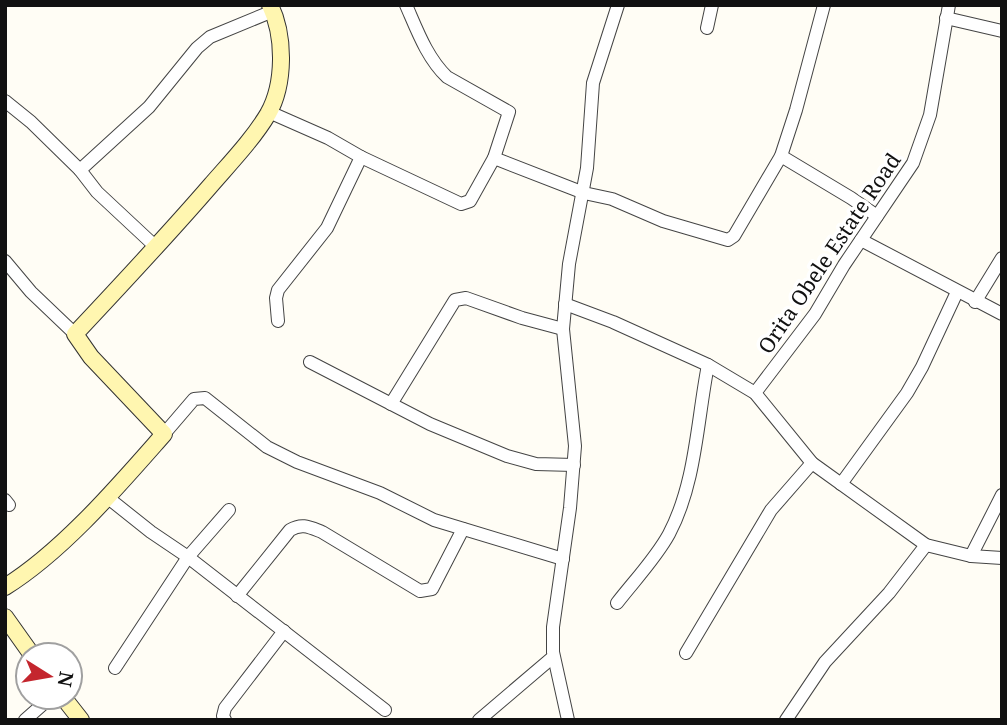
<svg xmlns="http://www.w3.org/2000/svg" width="1007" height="725" font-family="'Noto Serif',serif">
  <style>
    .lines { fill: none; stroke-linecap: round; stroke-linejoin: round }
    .street-casing { stroke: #444; stroke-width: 14 }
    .secondary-casing { stroke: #333; stroke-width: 18 }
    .street { stroke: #fff; stroke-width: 12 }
    .secondary { stroke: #fff6b0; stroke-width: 16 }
    .labels { text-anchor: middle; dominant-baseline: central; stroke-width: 7; stroke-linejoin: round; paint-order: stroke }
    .street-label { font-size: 21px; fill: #111; stroke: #fff }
  </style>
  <rect width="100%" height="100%" fill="#fffdf5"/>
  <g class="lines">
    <!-- street casing -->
    <g class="street-casing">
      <g id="street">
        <polyline points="946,18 1002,31"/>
        <polyline points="707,28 712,5"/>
        <polyline points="5,101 31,122 80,170"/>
        <path d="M269 112 328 138 361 157 461 204 470 201 494 158 509 112 447 77C427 58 417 30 406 5"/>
        <polyline points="781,156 851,198 877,216"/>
        <polyline points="494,158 584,193 612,199 663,221 728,240 734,236 781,156 796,110 824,5"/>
        <polyline points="861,240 1002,314"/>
        <polyline points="157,248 97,192 80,170 149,107 197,48 210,37 273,11"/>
        <polyline points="5,261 31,292 75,334"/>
        <polyline points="975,302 1002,258"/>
        <polyline points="565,304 613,322 708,365 755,393 812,463 926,545 971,556 1002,558"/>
        <polyline points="278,321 276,298 278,290 327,228 361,157"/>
        <polyline points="310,362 430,424 507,456 536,464 574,465"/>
        <polyline points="755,393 815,314 844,265 913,163 930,115 949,5"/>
        <polyline points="391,404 455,300 466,298 522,318 563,329"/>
        <polyline points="164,434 194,399 205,398 267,447 297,462 380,493 434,520 563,559"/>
        <polyline points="841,484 907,393 922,367 957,292"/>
        <polyline points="107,497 151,532 188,557 385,710"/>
        <polyline points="5,500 9,505"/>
        <polyline points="971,556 1002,495"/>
        <path d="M237 596 290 530C302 523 309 527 322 532L420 591 432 589 463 529"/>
        <path d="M617 603C634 581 656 558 669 534 696 483 697 421 708 365"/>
        <polyline points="686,653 771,510 812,463"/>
        <polyline points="115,668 188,557 229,510"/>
        <polyline points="25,720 51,697"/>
        <polyline points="225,720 223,716 225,708 284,631"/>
        <polyline points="479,720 553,657"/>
        <polyline points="568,720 553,652 553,627 570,508 575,446 563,329 569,264 587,168 593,83 618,5"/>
        <polyline points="786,720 825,662 889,593 926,545"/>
      </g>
    </g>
    <!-- secondary casing -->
    <g class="secondary-casing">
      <g id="secondary">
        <path d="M5 587C63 551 119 485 164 434L91 357 75 334C121 285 167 236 211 185 231 162 253 139 268 114 285 84 285 36 270 5"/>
        <polyline points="5,617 32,655"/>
        <polyline points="63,697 81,720"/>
      </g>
    </g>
    <!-- street -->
    <use href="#street" class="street"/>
    <!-- secondary -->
    <use href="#secondary" class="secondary"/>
  </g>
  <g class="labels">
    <!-- street labels -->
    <g class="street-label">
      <text transform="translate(829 253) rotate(-56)">Orita Obele Estate Road</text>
    </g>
  </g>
  <!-- border -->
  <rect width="1007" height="725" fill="none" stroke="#111111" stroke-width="14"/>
  <!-- north arrow -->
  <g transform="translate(49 676) rotate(101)"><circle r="33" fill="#ffffff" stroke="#a0a0a0" stroke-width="2"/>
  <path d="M0-5L12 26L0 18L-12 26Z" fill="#c4262e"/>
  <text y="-10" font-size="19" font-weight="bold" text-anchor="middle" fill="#111111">N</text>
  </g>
</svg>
